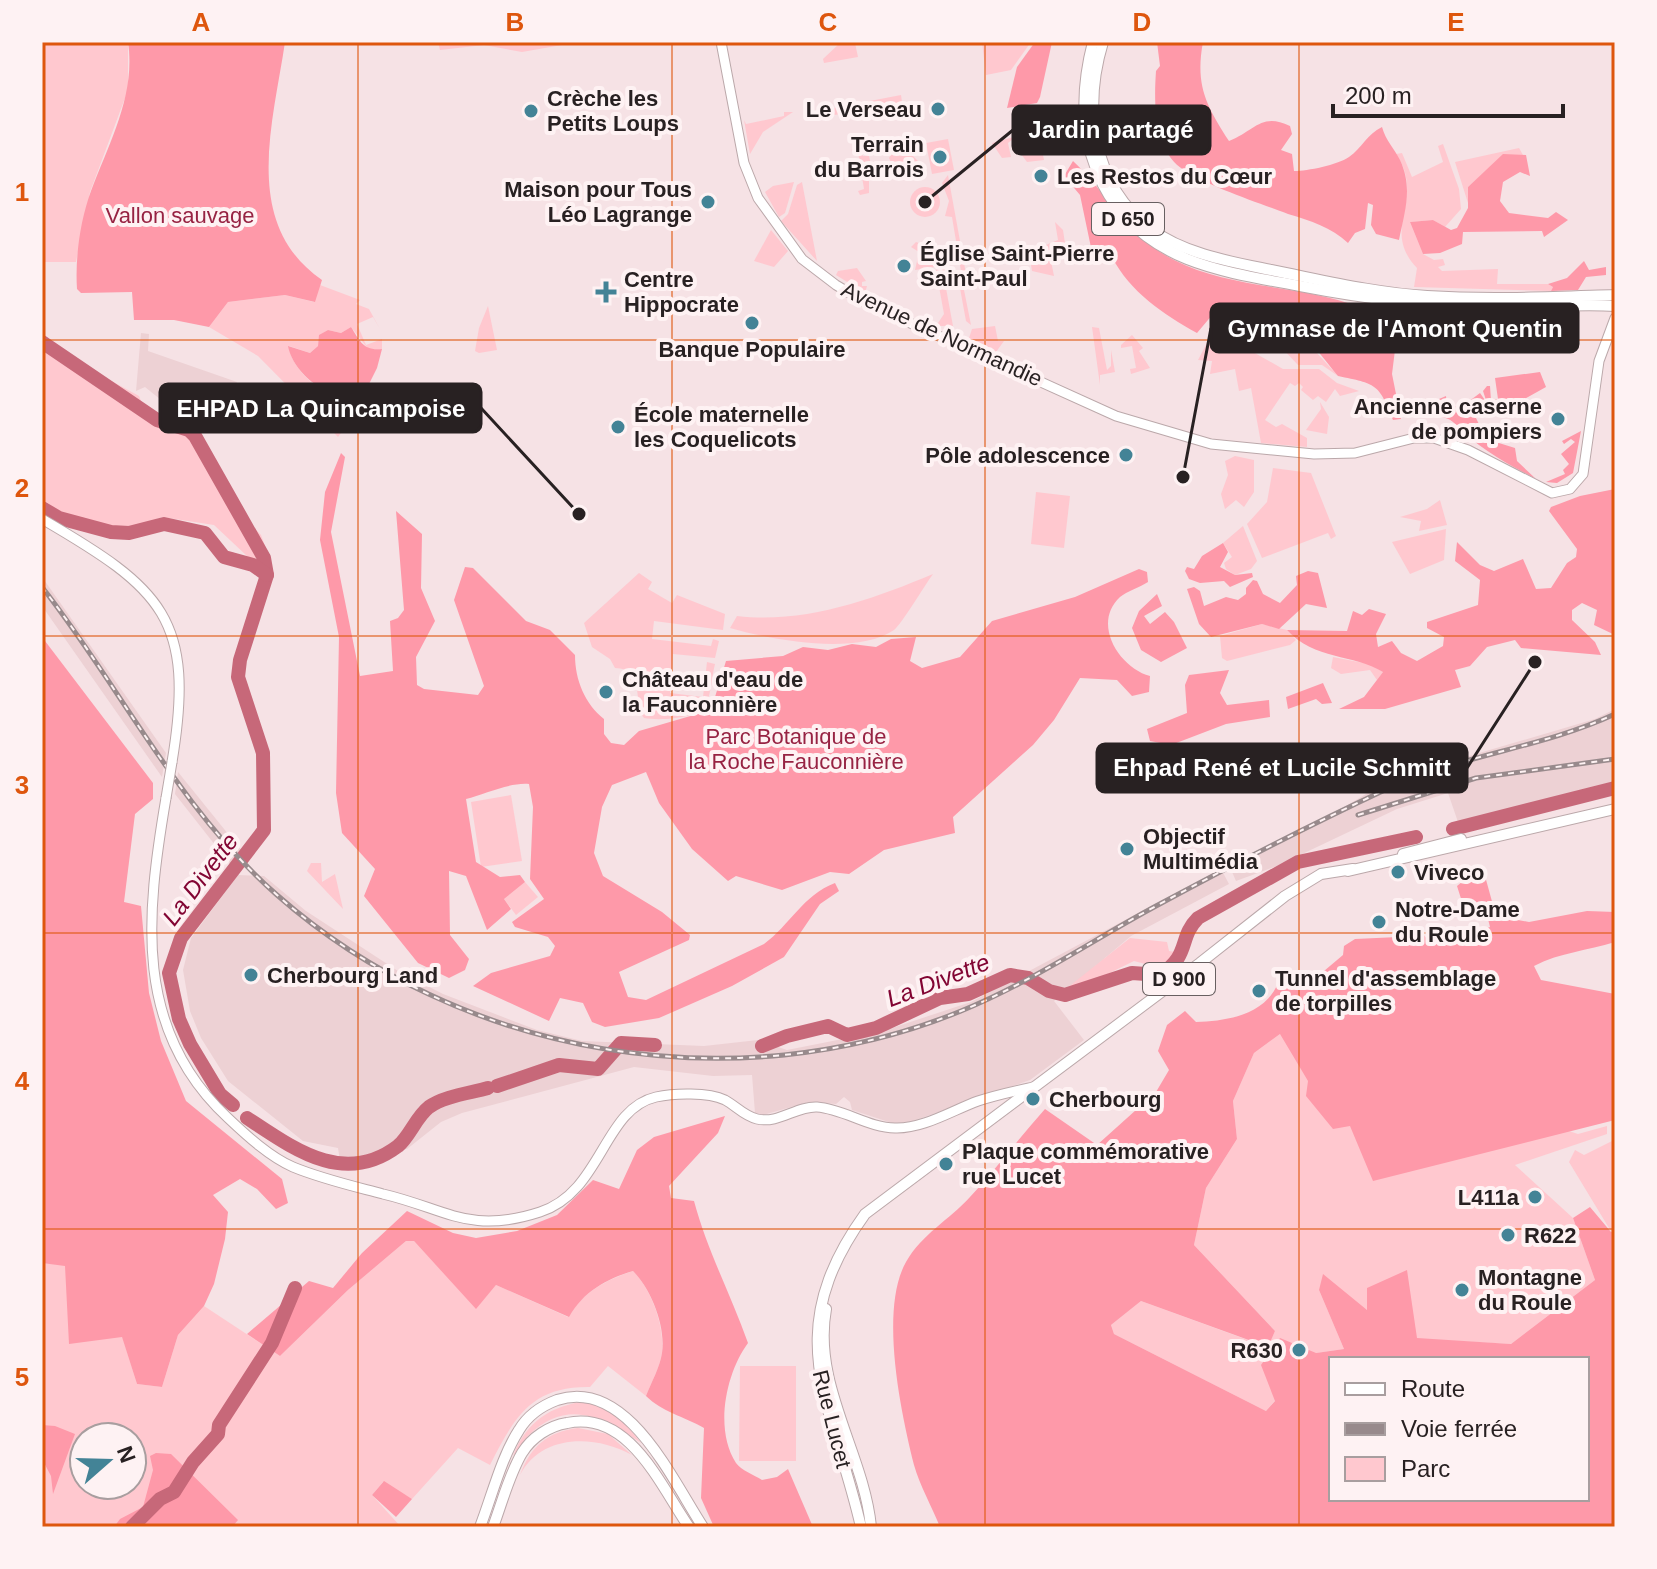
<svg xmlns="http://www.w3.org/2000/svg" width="1657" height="1569" font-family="Helvetica,sans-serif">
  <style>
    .built { fill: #edd1d4 }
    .green { fill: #ffc8cf; fill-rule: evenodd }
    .forest { fill: #fe99a9; fill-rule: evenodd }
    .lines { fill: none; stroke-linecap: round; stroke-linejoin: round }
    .river { stroke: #c76879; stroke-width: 14 }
    .secondary-casing { stroke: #bba8aa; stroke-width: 11 }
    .primary-casing { stroke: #bba8aa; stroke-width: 12 }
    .secondary { stroke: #fff; stroke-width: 9 }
    .primary { stroke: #fff; stroke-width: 10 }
    .rail-casing { stroke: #988a8c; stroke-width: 5 }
    .rail { stroke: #fef2f3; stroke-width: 2; stroke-dasharray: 6; stroke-linecap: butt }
    .secondary-bridge-casing { stroke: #bba8aa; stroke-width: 11; stroke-linecap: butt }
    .secondary-bridge { stroke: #fff; stroke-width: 9 }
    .grid { fill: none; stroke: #de560d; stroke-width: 2; stroke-opacity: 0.55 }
    .poi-dot { fill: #438396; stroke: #fef2f3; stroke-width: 3 }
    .labels { text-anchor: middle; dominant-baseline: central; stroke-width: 8; stroke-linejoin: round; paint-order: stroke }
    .shield { fill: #fef2f3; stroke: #686061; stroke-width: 2 }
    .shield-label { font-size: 20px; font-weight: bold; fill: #282122 }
    .poi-label { font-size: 22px; font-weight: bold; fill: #282122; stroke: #fef2f3; text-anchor: start }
    .park-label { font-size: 22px; fill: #972343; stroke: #fef2f3 }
    .street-label { font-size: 22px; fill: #282122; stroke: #fef2f3 }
    .water-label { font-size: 24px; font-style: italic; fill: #820533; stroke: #fef2f3 }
    .leader { fill: none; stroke: #282122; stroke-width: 3 }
    .callout-dot { fill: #282122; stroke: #fef2f3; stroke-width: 3 }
    .callout { fill: #282122; stroke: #282122; stroke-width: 3 }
    .callout-label { font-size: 24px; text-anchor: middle; font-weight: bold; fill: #fff }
    .neatline { fill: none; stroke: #de560d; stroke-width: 3 }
    .grid-label { font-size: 26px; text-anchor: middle; font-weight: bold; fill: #de560d }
  </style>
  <rect width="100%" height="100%" fill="#f6e2e5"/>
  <!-- built -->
  <g class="built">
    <polygon points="141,333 149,334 148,351 237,382 229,401 202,433 145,387 136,391"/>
    <polygon points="42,577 166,753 162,777 42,606"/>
    <polygon points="1615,709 1615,782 1458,822 1448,793 1397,809 1277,866 1236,881 1229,865 1321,821 1391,779 1595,719"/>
    <polygon points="178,772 241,850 230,864 175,794"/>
    <polygon points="1221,869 1229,884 1131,936 1054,1001 1084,1040 1030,1080 907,1123 895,1124 852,1110 850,1102 844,1097 836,1104 809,1102 763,1115 755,1113 752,1075 713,1076 634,1067 462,1113 441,1122 407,1149 340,1161 338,1148 303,1141 228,1081 201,1038 190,1011 183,970 191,938 238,875 264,876 306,911 398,971 443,994 537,1030 582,1041 704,1046 758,1040 787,1050 883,1031 971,1002"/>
  </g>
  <!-- green -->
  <g class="green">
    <polygon points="42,42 128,42 128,90 90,192 76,262 42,262"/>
    <polygon points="438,42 579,42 522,52 484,45 440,50"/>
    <polygon points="982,42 1031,42 1011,70 986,75"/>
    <polygon points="840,43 855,43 858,57 824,63 823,59"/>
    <polygon points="901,95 902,102 819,118 818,111"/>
    <polygon points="784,112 793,112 763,132 750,154 744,120 746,124 784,116"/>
    <polygon points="1038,130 1044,160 1027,162 1021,154 1023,148 1013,139 1008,143 1011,157 1002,158 992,143"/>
    <polygon points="948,139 954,170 932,174 926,143"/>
    <path d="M1443 144 1459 189 1461 209 1445 227 1433 220 1410 222 1423 254 1434 260 1443 259 1445 265 1438 267 1442 271 1498 269 1497 284H1548L1553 287 1551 291 1414 287 1417 268C1379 228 1427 200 1396 154L1402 153 1412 177 1443 162 1438 146Z"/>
    <polygon points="860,147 861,151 874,149 874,153 860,152 863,156 869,156 872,170 892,164 889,158 892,153 908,151 919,162 922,179 918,165 869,174 869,193 860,195 858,191 864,189 858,152 851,150"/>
    <polygon points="1519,148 1523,155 1503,155 1468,187 1468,203 1455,162"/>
    <polygon points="948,175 966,274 961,275 971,325 966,321 957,272 961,271 952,217 945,216 949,201 942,183"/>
    <polygon points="794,182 785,213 779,217 765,192 773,186"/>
    <polygon points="802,182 817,261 781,221 788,214 797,185"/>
    <circle cx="925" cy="202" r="15"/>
    <polygon points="1055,222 1063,230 1067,257 1051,261 1054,276 1032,271 1029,252 1058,240"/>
    <polygon points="771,230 788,251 774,267 754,261"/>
    <polygon points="916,242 930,247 935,267 915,270 919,252 911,247"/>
    <polygon points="857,268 866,281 862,282 862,286 867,286 865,293 836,275 838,271"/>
    <polygon points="946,268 947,271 943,272 953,326 936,326 944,314 936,270"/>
    <path d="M320 285 360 300 356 304 369 309 380 329 373 317 357 324 366 345 382 339V349L369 350 351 327 341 333 328 330 320 335 318 346 310 353 289 346C290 365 316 393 335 391L352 418 338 437 258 356 209 327 228 302 285 295 314 302Z"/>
    <polygon points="488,306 497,350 479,353 475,351 479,328"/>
    <polygon points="1269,325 1294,328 1338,376 1322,365 1298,365 1262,327"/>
    <polygon points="995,326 998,341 1004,341 996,352 969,338 972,329"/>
    <polygon points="1092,327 1099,328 1107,370 1111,366 1111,350 1115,372 1100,375 1100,385"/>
    <polygon points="1132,335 1143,348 1139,351 1150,368 1131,374 1130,369 1136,368 1132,346 1121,348 1121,345"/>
    <polygon points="1208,341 1246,348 1283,369 1319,369 1337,383 1359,391 1340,396 1335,389 1326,402 1318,396 1313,400 1301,390 1303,387 1299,383 1295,386 1290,383 1265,420 1276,427 1282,424 1307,438 1307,447 1261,443 1251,388 1239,391 1235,369 1210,374 1212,361 1198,360"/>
    <polygon points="42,343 139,396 145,411 197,439 229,502 261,535 270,559 267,575 214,525 162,517 131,529 100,529 42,504"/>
    <polygon points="1320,402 1329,417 1327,434 1306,430 1321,409"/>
    <polygon points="1235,456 1254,460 1254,492 1244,507 1236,500 1225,509 1221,494 1228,475 1225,461"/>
    <polygon points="1273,468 1311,473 1336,536 1331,539 1328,533 1262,558 1247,524 1267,502"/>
    <polygon points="1036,492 1070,496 1064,548 1031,544"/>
    <polygon points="1440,500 1447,525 1419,531 1421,521 1400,517 1427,509"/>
    <polygon points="1243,526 1257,561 1251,569 1235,575 1226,569 1224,563 1232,557 1223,543"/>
    <polygon points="1446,529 1444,560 1410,574 1392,542"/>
    <path d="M639 573 652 582 648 589 672 603 677 595 725 614 723 630 654 621 652 639 711 646 713 639 719 641 715 658 673 654 670 693 703 697 707 662 715 664C712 676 711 692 707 703 700 719 659 721 644 718 633 702 645 669 615 668L610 659 592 647 584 623Z"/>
    <path d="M933 574C925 585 901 625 894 630 856 656 772 640 730 628L737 616C804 624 871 600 933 574Z"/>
    <polygon points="1262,624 1287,630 1296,640 1290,645 1227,661 1222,658 1220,636"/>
    <polygon points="1333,657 1369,664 1383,672 1377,680 1370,670 1341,674 1331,668"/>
    <polygon points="511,795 522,861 481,867 471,802"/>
    <polygon points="311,863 321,863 322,882 335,874 343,909 307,871"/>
    <polygon points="525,882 538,897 516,915 504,899"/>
    <polygon points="1130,938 1167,942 1169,951 1175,952 1172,960 1160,968 1134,961 1073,991 1062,992"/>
    <polygon points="1280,1034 1578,1134 1607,1126 1607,1134 1515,1165 1573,1218 1595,1280 1511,1344 1417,1339 1367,1310 1319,1290 1344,1349 1316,1353 1266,1411 1114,1334 1111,1325 1141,1301 1267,1347 1275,1331 1194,1245 1206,1188 1237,1139 1233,1101 1254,1053"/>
    <polygon points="1615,1131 1615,1232 1612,1233 1569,1162 1575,1150 1584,1155 1614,1140"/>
    <path d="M406 1241H414L476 1308 496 1285 568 1317C583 1292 606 1280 633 1271 651 1289 665 1326 662 1353 660 1367 651 1383 646 1396L608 1366 590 1387C531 1386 514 1418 490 1465L458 1448 412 1499 383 1482 372 1495 401 1527H42V1263L65 1265 122 1336 137 1384 162 1387 178 1335 204 1306 280 1356 348 1290ZM84 1437H132V1485H84Z"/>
    <polygon points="740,1366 796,1366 796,1461 739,1461"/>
    <path d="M587 1401C610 1407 627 1424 641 1443 606 1419 568 1396 528 1436 523 1442 518 1451 513 1456 527 1421 550 1406 587 1401Z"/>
    <path d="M578 1428 608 1434 632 1455C596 1435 542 1433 520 1475 531 1446 547 1432 578 1428Z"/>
  </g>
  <!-- forest -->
  <g class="forest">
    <path d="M128 42H285C273 124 241 224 322 280L315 302 285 295 228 302 209 327 174 320H134L132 292 81 293 77 289C75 258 80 221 91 191 109 143 136 95 128 42Z"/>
    <polygon points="1035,42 1052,42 1040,97 1037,103 1007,108 1017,67"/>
    <path d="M1157 42H1203C1195 85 1206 105 1229 141 1255 131 1261 112 1290 126L1292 134 1281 150 1292 154 1294 171C1308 171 1337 165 1349 157 1362 148 1367 134 1382 127 1386 141 1394 148 1400 160 1413 188 1405 210 1399 240L1376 234 1371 225 1373 205 1368 203 1365 229 1355 233 1348 243C1331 227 1311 221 1288 214 1257 202 1209 187 1181 168 1153 148 1154 101 1156 71L1160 66Z"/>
    <polygon points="1503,154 1526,155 1530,176 1520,172 1503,182 1500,201 1509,213 1548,218 1556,212 1568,220 1544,237 1542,231 1463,232 1462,244 1440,253 1423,254 1410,222 1433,220 1451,230 1457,228 1468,208 1468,187"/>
    <path d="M1073 161C1107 193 1130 238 1174 260 1230 289 1302 285 1359 307L1368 341 1395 350 1392 374 1401 419 1393 420C1379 383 1376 384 1338 376 1309 341 1297 315 1247 332L1213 314 1197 333C1163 314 1130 292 1112 257H1093L1080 195 1064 176Z"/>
    <polygon points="1584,261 1589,270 1606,267 1606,275 1586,277 1578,290 1551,291 1553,287 1548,284 1567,278"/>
    <path d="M351 327C360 341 363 351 382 349L377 368 352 418 336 391C315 392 291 365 288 346L310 353 318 346 319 335 328 330 341 333Z"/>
    <path d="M1540 372 1546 387 1517 403 1495 408 1476 418 1486 439 1515 448 1517 461 1536 479C1504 462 1478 448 1453 422 1446 416 1438 418 1432 410L1439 399 1446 396 1447 407 1464 405 1480 393 1487 403 1483 391 1487 386H1490L1491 401 1498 399 1495 378Z"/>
    <polygon points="1581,431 1573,473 1557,483 1546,482 1565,474 1563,470 1569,464 1561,454 1575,442 1571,439 1564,444 1562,441"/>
    <path d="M341 453 345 457 331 532 360 676 393 671 390 621 398 618 404 610 396 511 422 534 421 588 435 621 416 657 417 685 424 689 478 695 484 686 454 600 465 567 473 568 526 621 550 630 575 655C575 680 585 704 604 719V734L611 743 624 745 639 731 711 710 726 661 783 656 803 647 828 650 852 644 876 647 891 639 916 637 910 661 922 668 960 657 992 621 1075 597 1139 569 1147 572 1148 582C1139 588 1127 591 1120 597 1091 624 1120 668 1150 676L1149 692 1132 696 1117 680 1080 678 1054 720 1033 745 953 817 955 833 884 850 849 874 830 872 782 890 736 876 728 881 692 849 659 803 646 772 612 785 602 807 594 853 603 876 662 912 690 935 689 940 619 972 628 997 646 1000 764 944C790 925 803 895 835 883L839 891 820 904 784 957 732 986 659 1018 605 1027 592 1022 583 1003 560 998 549 1021 473 986 491 973 550 956 555 946 548 937 515 927 512 922 544 899 530 879 533 807 529 784C511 782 485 794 466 799L476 862 500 877 520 875 525 882 504 899 511 909 487 930 466 876 449 871 450 935 469 959 465 970 449 978 418 963 364 896 375 869 342 833 336 793 339 637 320 540 325 492Z"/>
    <path d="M1615 489V635L1594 625 1597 610 1582 603 1572 610V620L1595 642 1601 655 1521 648 1515 640 1487 647 1470 666 1455 670 1461 687 1385 709H1339L1364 697 1383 672C1354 654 1314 660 1287 630L1347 631 1353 611 1362 615 1369 609 1386 614 1376 634 1378 647 1392 641 1401 653 1417 661 1443 646 1444 637 1427 628V622L1478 605 1480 580 1455 561 1457 542 1480 565 1494 571 1523 559 1536 589 1551 588 1567 563 1576 557 1577 549 1549 511 1551 507 1580 496Z"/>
    <polygon points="1223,543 1228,552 1220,567 1235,575 1252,573 1253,577 1230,587 1224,581 1200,583 1189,579 1185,571 1187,567 1194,569 1202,556"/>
    <polygon points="1308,571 1318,573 1327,608 1306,604 1279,629 1262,624 1211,637 1199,624 1187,589 1194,587 1200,591 1204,606 1226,597 1238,600 1246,594 1246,588 1253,580 1257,581 1263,594 1280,603 1297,585 1296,576"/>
    <polygon points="1157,594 1162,606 1144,616 1150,624 1165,612 1174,622 1187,648 1161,662 1141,650 1132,628 1139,611"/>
    <polygon points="42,637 153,783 153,799 135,814 124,902 141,906 149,993 161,1041 186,1101 282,1179 288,1203 276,1209 257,1189 240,1179 213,1195 228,1212 225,1239 214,1284 204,1306 178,1335 162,1387 137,1384 122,1337 69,1344 65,1266 42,1263"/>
    <polygon points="1229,670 1220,693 1227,705 1269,700 1270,717 1226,724 1171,745 1150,741 1147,729 1187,713 1185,685 1189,675"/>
    <polygon points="1323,683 1332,703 1322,704 1316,699 1288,709 1286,697"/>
    <path d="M1485 876 1496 916 1529 922 1587 911 1615 912V942C1587 951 1561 952 1534 966L1541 980 1615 994V1120L1373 1181 1350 1126 1333 1129 1306 1096 1308 1081 1280 1034 1254 1053 1233 1101 1237 1139 1206 1188 1194 1245 1275 1331 1268 1347 1141 1301 1111 1325 1114 1334 1266 1411 1275 1401 1261 1365 1280 1338 1316 1353 1344 1349 1319 1290 1323 1274 1367 1310V1288L1407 1270 1417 1338 1511 1344 1595 1280 1573 1218 1590 1207 1611 1232 1615 1231V1527H940C932 1507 920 1486 914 1465 901 1413 879 1310 906 1262 922 1234 949 1220 970 1197 996 1169 1019 1138 1045 1109L1097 1145 1156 1092 1169 1070 1158 1051 1167 1025 1185 1011 1196 1022C1231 1021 1273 1013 1281 973L1324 971 1343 955 1344 946 1355 939 1398 937 1400 942 1423 934 1427 939 1440 938 1446 942 1490 927 1484 903 1464 908 1457 886 1468 877ZM1331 1359H1587V1499H1331Z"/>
    <path d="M725 1116 718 1133 669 1186 671 1198 694 1201C707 1250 731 1295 748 1343 726 1373 714 1429 736 1463 741 1470 754 1475 762 1480L777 1477 788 1469 813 1527H714L701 1498 704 1428C683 1416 662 1412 646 1396 651 1383 660 1367 662 1353 666 1326 651 1289 633 1271 606 1279 583 1292 569 1317L496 1285 476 1309 414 1241H406L348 1290 280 1356 247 1334 309 1281 333 1288 362 1253 407 1211 453 1233 476 1238 517 1231 557 1215 593 1180 619 1189 637 1150 654 1137Z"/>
    <polygon points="42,1425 55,1426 75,1434 53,1494 51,1476 42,1459"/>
    <polygon points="156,1453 171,1454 238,1520 232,1527 114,1527 120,1519 143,1507 153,1470 150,1456"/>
    <polygon points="384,1481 412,1499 396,1517 372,1495"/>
  </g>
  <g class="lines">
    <!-- river -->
    <g class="river">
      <polyline points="42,342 157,420 189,430 195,436 264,558 267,575 240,660 238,677 263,753 264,830 181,938 169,973 179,1019 190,1044 220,1094 233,1105"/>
      <polyline points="42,508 59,518 111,532 129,533 164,524 205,533 224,557 253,565 267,575"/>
      <polyline points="1453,829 1615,788"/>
      <path d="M762 1046 787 1036 828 1026 847 1035 876 1028 940 998 968 994 1010 975 1028 978 1049 991 1065 995 1132 973 1160 975C1191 955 1178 938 1198 918L1298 862 1416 837"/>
      <polyline points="497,1086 559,1065 598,1069 621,1043 655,1045"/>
      <path d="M247 1118C294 1149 344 1187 398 1146 410 1136 416 1117 429 1107 444 1096 471 1093 488 1088"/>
      <polyline points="132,1527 160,1499 174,1492 193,1462 218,1434 219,1425 272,1343 295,1288"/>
    </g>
    <!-- secondary casing -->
    <g class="secondary-casing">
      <g id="secondary">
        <polyline points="721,42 744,163 758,198 802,259 836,285 866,303 1116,416 1211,444 1314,454 1355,453 1414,438 1434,438 1468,450 1552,493 1570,489 1583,474 1599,361 1615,318"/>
        <path d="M42 519C162 589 196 618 172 762"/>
        <path d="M166 798C146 915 133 1030 228 1118 247 1136 270 1157 293 1167 322 1179 353 1186 383 1194 447 1209 469 1235 540 1212 602 1192 603 1109 656 1097 674 1093 708 1092 725 1100 736 1106 744 1116 757 1119 779 1124 796 1106 817 1107 844 1109 869 1128 895 1128 923 1129 953 1110 978 1101 996 1095 1015 1091 1033 1087"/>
      </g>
    </g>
    <!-- primary casing -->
    <g class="primary-casing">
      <g id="primary">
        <path d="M1093 42C1069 133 1095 221 1187 259 1222 273 1263 279 1300 286 1362 298 1423 306 1487 307 1530 309 1572 303 1615 306"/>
        <path d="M1103 42C1083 108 1092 185 1151 229 1184 254 1232 262 1271 270 1322 280 1375 293 1427 296 1490 300 1552 297 1615 295"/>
        <polyline points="1403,854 1461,839"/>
        <polyline points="1348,871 1615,809"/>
        <path d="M826 1309C812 1385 864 1454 871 1527"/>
        <path d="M480 1527C492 1496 501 1458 519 1430 528 1415 541 1406 557 1400 627 1377 672 1480 703 1527"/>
        <path d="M493 1527C502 1503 509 1475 522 1453 532 1437 549 1426 567 1423 629 1410 660 1485 689 1527"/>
        <path d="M861 1527C832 1401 778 1335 865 1214L1200 963 1285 896 1321 874 1353 869"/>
      </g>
    </g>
    <!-- secondary -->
    <use href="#secondary" class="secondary"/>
    <!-- primary -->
    <use href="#primary" class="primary"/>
    <!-- rail casing -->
    <g class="rail-casing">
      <g id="rail">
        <path d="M42 587C121 688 179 809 277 895 461 1057 734 1104 961 1011 1030 983 1091 941 1156 906 1232 865 1310 825 1387 789 1460 755 1542 748 1615 714"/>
        <polyline points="1358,815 1476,778 1615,759"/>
      </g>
    </g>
    <!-- rail -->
    <use href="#rail" class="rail"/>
    <!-- secondary-bridge casing -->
    <g class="secondary-bridge-casing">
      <polyline id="secondary-bridge" points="166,798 172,762"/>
    </g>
    <!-- secondary-bridge -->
    <use href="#secondary-bridge" class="secondary-bridge"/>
  </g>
  <!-- grid -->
  <path class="grid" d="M358 42V1527M672 42V1527M985 42V1527M1299 42V1527M42 340H1615M42 636H1615M42 933H1615M42 1229H1615"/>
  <!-- markers -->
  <g class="poi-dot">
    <circle cx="938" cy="109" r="8"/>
    <circle cx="531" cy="111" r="8"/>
    <circle cx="940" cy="157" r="8"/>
    <circle cx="1041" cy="176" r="8"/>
    <circle cx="708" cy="202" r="8"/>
    <circle cx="904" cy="266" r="8"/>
    <path d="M602 280h8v8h8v8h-8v8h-8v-8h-8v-8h8z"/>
    <circle cx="752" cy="323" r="8"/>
    <circle cx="1558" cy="419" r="8"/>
    <circle cx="618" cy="427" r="8"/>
    <circle cx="1126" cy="455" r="8"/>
    <circle cx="606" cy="692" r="8"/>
    <circle cx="1127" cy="849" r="8"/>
    <circle cx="1398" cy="872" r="8"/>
    <circle cx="1379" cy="922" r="8"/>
    <circle cx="251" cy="975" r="8"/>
    <circle cx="1259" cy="991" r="8"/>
    <circle cx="1033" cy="1099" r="8"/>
    <circle cx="946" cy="1164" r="8"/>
    <circle cx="1535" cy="1197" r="8"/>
    <circle cx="1508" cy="1235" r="8"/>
    <circle cx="1462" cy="1290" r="8"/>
    <circle cx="1299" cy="1350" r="8"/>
  </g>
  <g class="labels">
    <!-- shield labels -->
    <g class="shield">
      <rect x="1092" y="203" width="72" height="32" rx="6"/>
      <rect x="1143" y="963" width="72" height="32" rx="6"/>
    </g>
    <g class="shield-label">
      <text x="1128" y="219">D 650</text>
      <text x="1179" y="979">D 900</text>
    </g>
    <!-- poi labels -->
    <g class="poi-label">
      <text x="547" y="98">Crèche les<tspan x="547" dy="25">Petits Loups</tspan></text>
      <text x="922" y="109" text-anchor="end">Le Verseau</text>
      <text x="924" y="144" text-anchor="end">Terrain<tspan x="924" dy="25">du Barrois</tspan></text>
      <text x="1057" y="176">Les Restos du Cœur</text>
      <text x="692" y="189" text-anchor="end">Maison pour Tous<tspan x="692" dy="25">Léo Lagrange</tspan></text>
      <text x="920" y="253">Église Saint-Pierre<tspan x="920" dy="25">Saint-Paul</tspan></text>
      <text x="624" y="279">Centre<tspan x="624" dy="25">Hippocrate</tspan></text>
      <text x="752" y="349" text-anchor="middle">Banque Populaire</text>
      <text x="1542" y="406" text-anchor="end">Ancienne caserne<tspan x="1542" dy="25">de pompiers</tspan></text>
      <text x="634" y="414">École maternelle<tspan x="634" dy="25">les Coquelicots</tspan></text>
      <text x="1110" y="455" text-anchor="end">Pôle adolescence</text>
      <text x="622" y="679">Château d'eau de<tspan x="622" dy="25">la Fauconnière</tspan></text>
      <text x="1143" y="836">Objectif<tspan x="1143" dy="25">Multimédia</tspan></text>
      <text x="1414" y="872">Viveco</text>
      <text x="1395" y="909">Notre-Dame<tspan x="1395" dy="25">du Roule</tspan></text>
      <text x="267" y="975">Cherbourg Land</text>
      <text x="1275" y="978">Tunnel d'assemblage<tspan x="1275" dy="25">de torpilles</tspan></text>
      <text x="1049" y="1099">Cherbourg</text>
      <text x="962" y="1151">Plaque commémorative<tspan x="962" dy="25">rue Lucet</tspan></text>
      <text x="1519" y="1197" text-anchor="end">L411a</text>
      <text x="1524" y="1235">R622</text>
      <text x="1478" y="1277">Montagne<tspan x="1478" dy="25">du Roule</tspan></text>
      <text x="1283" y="1350" text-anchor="end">R630</text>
    </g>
    <!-- park labels -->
    <g class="park-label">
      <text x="180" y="215">Vallon sauvage</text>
      <text x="796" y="736">Parc Botanique de<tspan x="796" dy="25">la Roche Fauconnière</tspan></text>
    </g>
    <!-- street labels -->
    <g class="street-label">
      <text transform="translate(942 334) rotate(25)">Avenue de Normandie</text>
      <text transform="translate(832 1419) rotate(76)">Rue Lucet</text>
    </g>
    <!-- water labels -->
    <g class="water-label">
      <text transform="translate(200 879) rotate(-53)">La Divette</text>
      <text transform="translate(938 980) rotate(-21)">La Divette</text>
    </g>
  </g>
  <!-- callouts -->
  <path class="leader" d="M925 202L1013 130M1183 477L1211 328M579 514L481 408M1535 662L1467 768"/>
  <g class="callout-dot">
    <circle cx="925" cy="202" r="8"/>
    <circle cx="1183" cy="477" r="8"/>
    <circle cx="579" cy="514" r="8"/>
    <circle cx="1535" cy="662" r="8"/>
  </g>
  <g class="callout">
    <rect x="1013" y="106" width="197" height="48" rx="8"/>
    <rect x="1211" y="304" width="367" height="48" rx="8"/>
    <rect x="160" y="384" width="321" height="48" rx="8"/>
    <rect x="1097" y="744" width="370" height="48" rx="8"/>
  </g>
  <g class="callout-label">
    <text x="1111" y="138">Jardin partagé</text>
    <text x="1395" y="337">Gymnase de l'Amont Quentin</text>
    <text x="321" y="417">EHPAD La Quincampoise</text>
    <text x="1282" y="776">Ehpad René et Lucile Schmitt</text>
  </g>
  <!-- border -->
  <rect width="1657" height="1569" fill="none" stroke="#fef2f3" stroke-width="88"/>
  <!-- legend -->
  <rect x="1329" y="1357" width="260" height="144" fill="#fef2f3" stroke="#a89e9f" stroke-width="2"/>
  <rect x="1345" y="1383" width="40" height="12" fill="#ffffff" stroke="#a89e9f" stroke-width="2"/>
  <text x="1401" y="1397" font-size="24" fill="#282122">Route</text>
  <rect x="1345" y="1423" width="40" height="12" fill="#988a8c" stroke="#a89e9f" stroke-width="2"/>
  <text x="1401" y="1437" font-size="24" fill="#282122">Voie ferrée</text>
  <rect x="1345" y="1457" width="40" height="24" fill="#ffc8cf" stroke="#a89e9f" stroke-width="2"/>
  <text x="1401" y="1477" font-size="24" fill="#282122">Parc</text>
  <!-- north arrow -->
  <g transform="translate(108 1461) rotate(70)"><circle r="38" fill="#fef2f3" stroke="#a89e9f" stroke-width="2"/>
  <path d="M0-6L14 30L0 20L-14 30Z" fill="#438396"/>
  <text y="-12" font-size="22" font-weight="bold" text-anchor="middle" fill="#282122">N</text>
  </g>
  <!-- scale -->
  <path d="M1333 104v12h230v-12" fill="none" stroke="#282122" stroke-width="4"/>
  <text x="1345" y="104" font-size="24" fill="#282122" stroke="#fef2f3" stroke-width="6" paint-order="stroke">200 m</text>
  <rect x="44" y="44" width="1569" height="1481" class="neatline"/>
  <g class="grid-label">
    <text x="201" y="31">A</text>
    <text x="515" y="31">B</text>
    <text x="828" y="31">C</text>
    <text x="1142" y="31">D</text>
    <text x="1456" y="31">E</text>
    <text x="22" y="201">1</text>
    <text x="22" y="497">2</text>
    <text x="22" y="794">3</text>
    <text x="22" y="1090">4</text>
    <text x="22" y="1386">5</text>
  </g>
</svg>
